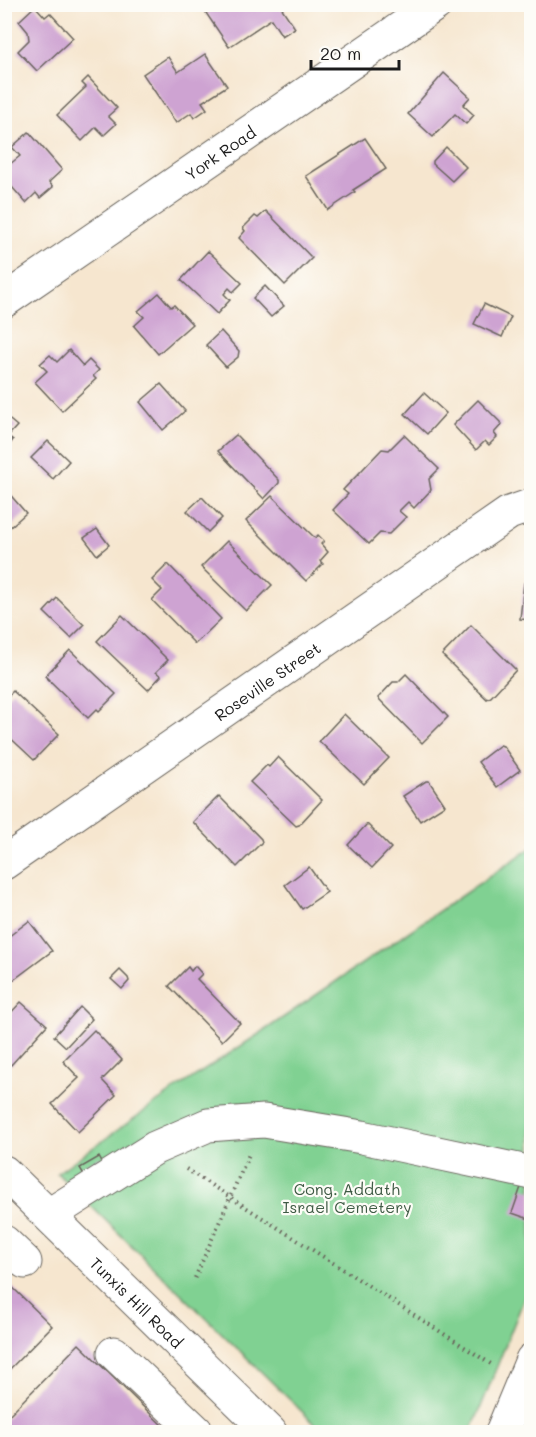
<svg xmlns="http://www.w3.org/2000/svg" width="536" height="1437" font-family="Mali,sans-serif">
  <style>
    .green { fill: #80d192; stroke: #4e7657; stroke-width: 1.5 }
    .building { fill: #cea3d2 }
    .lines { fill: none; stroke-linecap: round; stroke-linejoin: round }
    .minor-casing { stroke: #68635b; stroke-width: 35 }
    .major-casing { stroke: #68635b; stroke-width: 35 }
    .path { stroke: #68635b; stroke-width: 4; stroke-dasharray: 1.5 4.5; stroke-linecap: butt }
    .minor { stroke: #fff; stroke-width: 33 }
    .major { stroke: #fff; stroke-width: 33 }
    .labels { text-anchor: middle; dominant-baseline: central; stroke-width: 4.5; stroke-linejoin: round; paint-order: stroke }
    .street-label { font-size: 16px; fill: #1c1c1c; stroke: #fdfcf7 }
    .park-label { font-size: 16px; fill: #3f5b45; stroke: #fdfcf7 }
  </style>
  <rect width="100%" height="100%" fill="#fdfcf7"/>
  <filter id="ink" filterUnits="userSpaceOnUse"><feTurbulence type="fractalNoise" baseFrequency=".0167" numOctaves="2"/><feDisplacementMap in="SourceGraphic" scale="12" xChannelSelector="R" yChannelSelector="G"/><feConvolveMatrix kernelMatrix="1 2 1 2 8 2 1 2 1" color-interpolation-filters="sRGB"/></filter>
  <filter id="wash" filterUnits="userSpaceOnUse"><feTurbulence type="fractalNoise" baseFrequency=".008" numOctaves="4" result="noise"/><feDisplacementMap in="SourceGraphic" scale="24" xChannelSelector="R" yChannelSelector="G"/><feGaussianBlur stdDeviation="1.35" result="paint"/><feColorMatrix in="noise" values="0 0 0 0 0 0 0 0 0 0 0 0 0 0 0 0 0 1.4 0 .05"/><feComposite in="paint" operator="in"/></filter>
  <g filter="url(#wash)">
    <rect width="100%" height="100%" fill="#f6e6cf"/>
    <!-- green -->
    <polygon class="green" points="531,848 531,1281 471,1432 323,1432 57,1173 177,1088 265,1030"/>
    <g id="blocks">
      <!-- building -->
      <g class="building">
        <polygon points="219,4 279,4 295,28 282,36 271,19 229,47 206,13"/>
        <polygon points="35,6 45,17 50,13 73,38 37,71 18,51 29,40 28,32 19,21"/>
        <polygon points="205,54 227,86 202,102 207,109 194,118 191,113 176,123 143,74 168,57 178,72"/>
        <polygon points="444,73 470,97 463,105 474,115 466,124 455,114 433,137 408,114"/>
        <polygon points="88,77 117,108 108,116 116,124 104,135 96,127 82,141 57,115 86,87 82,83"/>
        <polygon points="29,132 62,170 49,182 53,187 40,198 36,193 26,203 4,178 4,169 20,156 12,147"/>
        <polygon points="365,138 386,169 353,190 355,192 328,210 306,176"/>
        <polygon points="446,147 466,167 452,181 433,164 433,161"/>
        <polygon points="266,211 312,258 285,285 239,238 245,231 243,228 255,216 258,218"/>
        <polygon points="208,251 242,283 233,292 229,288 224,294 230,300 217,314 181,280"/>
        <polygon points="265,286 284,306 271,317 253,298"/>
        <polygon points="159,293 171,307 174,305 192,324 158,354 134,326 144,317 138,311"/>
        <polygon points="484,304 511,317 502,337 474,324"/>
        <polygon points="221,331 239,351 238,357 226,367 206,345"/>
        <polygon points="69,350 83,366 89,360 99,370 93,376 96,379 62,411 35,382 47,371 40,364 50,355 57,362"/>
        <polygon points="161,384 185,411 163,430 140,402"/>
        <polygon points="424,393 446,413 427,434 405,414"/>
        <polygon points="478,400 502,424 494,433 497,437 489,445 485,441 476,450 453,425"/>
        <polygon points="4,415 17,426 8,436 13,440 8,447 4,444"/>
        <polygon points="236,435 279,480 279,483 264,499 218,451"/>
        <polygon points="404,435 439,469 429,479 431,490 414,508 408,502 399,511 406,517 389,534 380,533 369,544 333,510 348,494 343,490 382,449 389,450"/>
        <polygon points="48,441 69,461 53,479 31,458"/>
        <polygon points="6,490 26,513 8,529 4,525 4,491"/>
        <polygon points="272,496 315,538 318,535 324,541 321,544 328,552 320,561 323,564 306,581 246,521"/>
        <polygon points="202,497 222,518 208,532 187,511"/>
        <polygon points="97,529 109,545 97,555 84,538"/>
        <polygon points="227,541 272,585 246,611 201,567"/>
        <polygon points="168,564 221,619 195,644 152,600 162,590 152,580"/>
        <polygon points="524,583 532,584 532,620 520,619"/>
        <polygon points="57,598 84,625 71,638 44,612"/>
        <polygon points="122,615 168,660 156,672 161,676 148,690 97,641"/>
        <polygon points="471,625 516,670 491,697 487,699 442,655"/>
        <polygon points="70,650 116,694 99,711 97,709 88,718 45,676"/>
        <polygon points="406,674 448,717 422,743 378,698 393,682 398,682"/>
        <polygon points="13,691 59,734 34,760 4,732 4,700"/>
        <polygon points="344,714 389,758 364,784 319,741"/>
        <polygon points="500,745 503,746 520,770 497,787 478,762"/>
        <polygon points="278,757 322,800 299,825 296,826 250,782 267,765 269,767"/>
        <polygon points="426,781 429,781 445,805 420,821 403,796"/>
        <polygon points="219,796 261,839 262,842 237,867 193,822"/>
        <polygon points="367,824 391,848 372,868 348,845"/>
        <polygon points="309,867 327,892 302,909 285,885"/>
        <polygon points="29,921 52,951 4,987 4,940"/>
        <polygon points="195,966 202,974 197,979 240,1023 222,1041 169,986 188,967 191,971"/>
        <polygon points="120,970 128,978 129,981 122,989 111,979"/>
        <polygon points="21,1002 47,1025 11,1065 4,1059 4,1020"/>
        <polygon points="80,1007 92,1019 66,1047 54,1036"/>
        <polygon points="94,1030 122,1060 102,1080 116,1095 78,1132 52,1104 79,1078 63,1061"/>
        <polygon points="99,1157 106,1170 88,1181 80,1168"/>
        <polygon points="521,1187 532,1191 532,1220 512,1213"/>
        <polygon points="4,1279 52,1326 4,1375"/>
        <polygon points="79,1344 169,1432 4,1432 4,1420"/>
      </g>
    </g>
  </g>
  <g filter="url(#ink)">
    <use href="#blocks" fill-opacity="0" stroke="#68635b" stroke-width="1.5"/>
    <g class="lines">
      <!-- minor casing -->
      <g class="minor-casing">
        <g id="minor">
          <path id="s1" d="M4 301 436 4"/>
          <path id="s2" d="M4 863 509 513 532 505"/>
          <path id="s3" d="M4 1172 270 1432"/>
          <polyline points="49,1215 155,1148 208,1125 264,1121 362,1137 532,1173"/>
          <polyline points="4,1242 25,1262"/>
          <polyline points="114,1353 197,1432"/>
        </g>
      </g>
      <!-- major casing -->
      <g class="major-casing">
        <polyline id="major" points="502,1432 532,1360"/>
      </g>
      <!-- path -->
      <g class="path">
        <polyline points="186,1169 491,1364"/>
        <polyline points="195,1278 250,1152"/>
      </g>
      <!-- minor -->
      <use href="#minor" class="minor"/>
      <!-- major -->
      <use href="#major" class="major"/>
    </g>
  </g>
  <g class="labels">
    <!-- street labels -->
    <g class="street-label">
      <text stroke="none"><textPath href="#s1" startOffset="262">York Road</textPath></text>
      <text stroke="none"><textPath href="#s2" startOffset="320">Roseville Street</textPath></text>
      <text stroke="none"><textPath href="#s3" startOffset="186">Tunxis Hill Road</textPath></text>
    </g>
    <!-- park labels -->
    <g class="park-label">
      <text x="347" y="1188">Cong. Addath<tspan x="347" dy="18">Israel Cemetery</tspan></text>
    </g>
  </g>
  <!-- margin -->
  <rect width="536" height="1437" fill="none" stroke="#fdfcf7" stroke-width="24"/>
  <!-- scale -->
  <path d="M311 60v9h88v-9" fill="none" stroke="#1c1c1c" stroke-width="3"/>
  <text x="320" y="60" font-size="18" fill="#1c1c1c" stroke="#fdfcf7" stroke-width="4.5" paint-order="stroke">20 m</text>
</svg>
